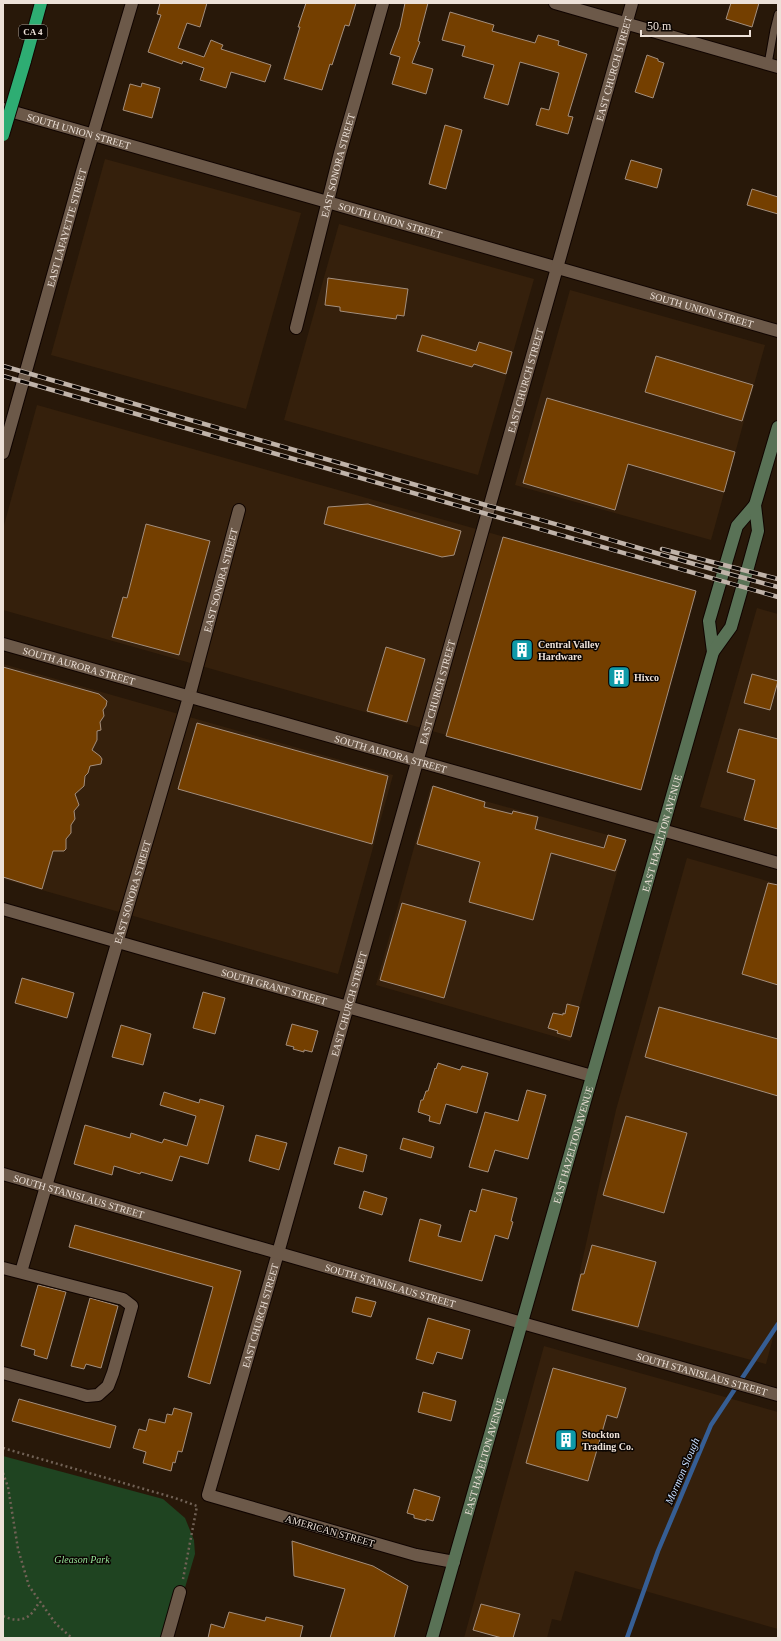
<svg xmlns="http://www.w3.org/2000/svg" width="781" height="1641" font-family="Georgia,serif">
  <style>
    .built { fill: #35200c }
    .green { fill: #1f4421 }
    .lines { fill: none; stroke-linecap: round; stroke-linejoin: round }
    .stream { stroke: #365e94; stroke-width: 4.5 }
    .building { fill: #743f00; stroke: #a38e7d }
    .service-casing { stroke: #100400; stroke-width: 9 }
    .minor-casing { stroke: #100400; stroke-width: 14 }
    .tertiary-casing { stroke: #100400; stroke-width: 14 }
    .secondary-casing { stroke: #100400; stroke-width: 14 }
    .motorway-casing { stroke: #100400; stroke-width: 14 }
    .path { stroke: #716256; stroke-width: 2.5; stroke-dasharray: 2 3; stroke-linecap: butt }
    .service { stroke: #6c5949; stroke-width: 7 }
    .minor { stroke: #6c5949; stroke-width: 12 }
    .tertiary { stroke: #6c5949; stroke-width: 12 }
    .secondary { stroke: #597256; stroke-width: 12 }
    .motorway { stroke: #2ead73; stroke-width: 12 }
    .rail-casing { stroke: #c0b3a9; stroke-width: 4.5 }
    .rail { stroke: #0b0502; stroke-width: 3; stroke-dasharray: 9; stroke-linecap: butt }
    .motorway-bridge-casing { stroke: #100400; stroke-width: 14; stroke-linecap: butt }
    .motorway-bridge { stroke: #2ead73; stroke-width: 12 }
    .labels { text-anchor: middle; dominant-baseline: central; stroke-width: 3; stroke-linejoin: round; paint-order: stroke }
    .shield { fill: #0b0502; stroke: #a99f98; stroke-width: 1 }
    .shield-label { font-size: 9px; font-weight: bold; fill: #ede1d8 }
    .street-label { font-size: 10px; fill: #ede1d8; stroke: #0b0502 }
    .poi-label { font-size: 10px; font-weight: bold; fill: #ede1d8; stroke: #0b0502; text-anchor: start }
    .park-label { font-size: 10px; font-style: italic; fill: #95e398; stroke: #0b0502 }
    .water-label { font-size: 11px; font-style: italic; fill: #c6ddfe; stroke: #0b0502 }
  </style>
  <rect width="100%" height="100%" fill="#281809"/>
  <!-- built -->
  <g class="built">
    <polygon points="105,159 301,213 246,409 51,355"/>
    <polygon points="339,224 534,279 478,475 284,420"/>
    <polygon points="570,290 765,345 711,540 515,485"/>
    <polygon points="37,405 696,591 641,790 3,610 3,529"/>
    <polygon points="757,608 778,614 778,829 700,807"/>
    <polygon points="3,664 393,775 338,974 3,879"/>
    <polygon points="431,786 626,840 570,1041 376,985"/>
    <polygon points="687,858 778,884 778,1319 766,1364 571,1311 616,1110"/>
    <polygon points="544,1346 778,1412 778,1629 575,1571 561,1621 552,1619 547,1638 464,1638"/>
  </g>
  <!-- green -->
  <polygon class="green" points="3,1456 163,1499 185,1518 194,1540 195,1554 170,1638 3,1638"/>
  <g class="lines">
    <!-- stream -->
    <polyline class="stream" points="627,1638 658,1551 711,1425 778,1324"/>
  </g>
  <!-- building -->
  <g class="building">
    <polygon points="160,3 207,3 200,27 187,23 178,48 204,57 211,40 223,45 221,49 271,65 265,82 231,72 226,88 200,80 204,68 183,61 182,64 148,52 161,15 157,14"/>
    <polygon points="306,3 356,3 349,26 345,25 332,65 330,64 322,90 284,79 300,27 298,27"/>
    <polygon points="405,3 428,3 418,41 420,42 412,63 433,69 426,94 392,84 400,57 390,54 400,27"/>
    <polygon points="731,3 759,3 752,27 726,19"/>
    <polygon points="450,12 494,25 492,31 535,43 538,35 559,41 558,45 587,54 568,116 573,117 568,134 536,125 541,108 549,110 559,73 520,62 508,105 484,98 494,65 462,56 465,46 442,40"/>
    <polygon points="647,55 658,59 658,61 664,63 653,98 635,92"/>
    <polygon points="142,83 160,88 152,118 123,110 130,84 141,87"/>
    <polygon points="445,125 462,130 446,189 429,184"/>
    <polygon points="631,160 662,169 657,188 625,179"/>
    <polygon points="752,189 778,197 778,214 747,205"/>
    <polygon points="328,278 408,289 404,316 397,315 396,319 340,311 340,307 325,305"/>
    <polygon points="422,335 476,351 479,342 512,352 506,374 474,364 472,367 417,351"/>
    <polygon points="656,356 753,385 742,421 645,392"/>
    <polygon points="547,398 735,452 724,492 628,464 615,510 523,483"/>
    <polygon points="368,504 461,531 454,555 442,557 324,524 328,507"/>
    <polygon points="146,524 210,541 179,655 112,637 123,597 127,598"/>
    <polygon points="503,537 696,591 641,790 446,736"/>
    <polygon points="386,647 425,659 407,722 367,711"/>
    <polygon points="3,667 99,694 107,701 106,706 103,710 104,716 100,722 101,730 97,731 97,740 92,750 100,756 102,759 101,764 90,766 88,773 85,776 84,786 75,794 79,805 74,811 75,819 71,825 71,833 66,839 66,849 64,851 53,851 42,889 3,877"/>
    <polygon points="752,674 778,681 770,710 744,703"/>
    <polygon points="197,723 388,776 372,844 178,789"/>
    <polygon points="739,729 778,739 778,829 744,820 755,780 727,772"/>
    <polygon points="433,786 485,802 484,807 512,814 513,811 538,817 535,829 556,835 604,848 608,835 626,840 615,871 551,853 533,920 469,902 480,862 417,844"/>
    <polygon points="768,883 778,885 778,985 742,974"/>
    <polygon points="402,903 466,921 444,998 380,980"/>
    <polygon points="22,978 74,993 67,1018 15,1003"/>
    <polygon points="203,992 225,998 215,1034 193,1028"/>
    <polygon points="567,1004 579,1007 571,1037 557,1033 558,1031 548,1028 553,1013 563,1015 563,1013 565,1014"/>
    <polygon points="659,1007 778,1039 778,1096 645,1057"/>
    <polygon points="292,1024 318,1031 312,1052 304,1050 304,1052 293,1049 294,1047 286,1045"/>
    <polygon points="121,1025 151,1034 143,1065 112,1057"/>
    <polygon points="438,1063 460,1070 462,1066 488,1073 477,1113 446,1104 440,1124 429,1121 430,1116 418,1112 421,1100 423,1100 426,1091 428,1091 435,1068 436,1069"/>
    <polygon points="527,1090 546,1095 528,1159 495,1150 488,1172 469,1167 485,1112 518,1121"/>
    <polygon points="164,1092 199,1103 200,1099 224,1106 208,1164 180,1156 172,1181 141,1172 140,1174 114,1166 112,1175 74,1164 85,1125 130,1138 131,1133 162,1143 164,1139 187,1146 196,1116 160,1105"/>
    <polygon points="626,1116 687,1133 664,1213 603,1195"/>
    <polygon points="256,1135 287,1143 279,1170 249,1161"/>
    <polygon points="403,1138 434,1147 431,1158 400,1149"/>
    <polygon points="339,1147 367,1155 363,1172 334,1164"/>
    <polygon points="482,1189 517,1198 511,1221 513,1222 508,1239 495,1235 482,1281 409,1261 420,1219 441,1225 438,1236 461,1242 470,1210 476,1212"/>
    <polygon points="364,1191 387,1198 382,1215 359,1208"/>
    <polygon points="75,1225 241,1271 210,1384 188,1377 213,1287 69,1247"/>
    <polygon points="592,1245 656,1262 638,1327 572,1310 581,1274 584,1274"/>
    <polygon points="38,1285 66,1292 47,1359 34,1355 35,1350 21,1346"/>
    <polygon points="356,1297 376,1302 371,1317 352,1312"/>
    <polygon points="90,1298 118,1306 101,1368 86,1364 84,1369 71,1366"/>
    <polygon points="428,1318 470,1330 462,1359 437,1352 433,1364 416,1359"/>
    <polygon points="553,1368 626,1388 617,1418 607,1415 588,1481 526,1463"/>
    <polygon points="423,1392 456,1401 451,1421 418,1412"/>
    <polygon points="19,1399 116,1426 110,1448 12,1421"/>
    <polygon points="174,1408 192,1413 182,1452 178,1451 175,1463 173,1462 171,1471 143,1463 146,1452 133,1448 139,1429 146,1431 149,1419 165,1423 167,1414 172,1415"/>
    <polygon points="414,1489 440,1497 433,1521 426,1519 426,1521 414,1518 414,1515 407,1513"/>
    <polygon points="292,1541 373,1566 408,1586 394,1638 330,1638 345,1589 294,1576"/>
    <polygon points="481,1604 520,1614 513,1638 502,1638 473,1630"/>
    <polygon points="229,1612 265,1621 266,1617 303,1626 300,1638 208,1638 211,1624 224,1628"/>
  </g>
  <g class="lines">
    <!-- service casing -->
    <g class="service-casing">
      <polyline id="service" points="768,64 774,30 778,14"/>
    </g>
    <!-- minor casing -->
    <g class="minor-casing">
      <g id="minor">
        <polyline points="555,3 778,67"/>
        <path id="s1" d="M3 109 778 331"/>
        <path id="s2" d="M296 328 340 153 383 3"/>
        <polyline points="662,830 778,863"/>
        <path id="s3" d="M3 909C199 966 396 1020 592 1076"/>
        <polyline points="3,1268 123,1299 132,1306 113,1373 108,1386 98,1395 87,1396 77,1393 3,1373"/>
        <path id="s4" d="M21 1272 189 697 239 510"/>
        <path id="s5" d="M454 1562 416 1555 208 1495 278 1253 632 3"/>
        <polyline points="167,1638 180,1592"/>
      </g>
    </g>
    <!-- tertiary casing -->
    <g class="tertiary-casing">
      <g id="tertiary">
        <path id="s6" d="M3 453 83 168 132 3"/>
        <path id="s7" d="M3 644 662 830"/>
        <path id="s8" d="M3 1174 522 1323 778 1395"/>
      </g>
    </g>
    <!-- secondary casing -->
    <g class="secondary-casing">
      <g id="secondary">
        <polyline points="713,652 709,621 723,573 737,526 755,505"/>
        <path id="s9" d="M432 1638 713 652 731 627 747 571 758 531 755 505 778 427"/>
      </g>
    </g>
    <!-- motorway casing -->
    <g class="motorway-casing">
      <polyline id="motorway" points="25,61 41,3"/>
    </g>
    <!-- path -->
    <g class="path">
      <polyline points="3,1448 175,1498 197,1506 183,1579"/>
      <polyline points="3,1473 8,1487 18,1549 29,1586 56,1624 72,1638"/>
      <path d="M3 1616C20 1624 31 1619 39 1602"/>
    </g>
    <!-- service -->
    <use href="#service" class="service"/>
    <!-- minor -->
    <use href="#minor" class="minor"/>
    <!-- tertiary -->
    <use href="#tertiary" class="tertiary"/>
    <!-- secondary -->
    <use href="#secondary" class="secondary"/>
    <!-- motorway -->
    <use href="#motorway" class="motorway"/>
    <!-- rail casing -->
    <g class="rail-casing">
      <g id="rail">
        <path d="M3 366 489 506C586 531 681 562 778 587"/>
        <polyline points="3,376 778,597"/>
        <polyline points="662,549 778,579"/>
      </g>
    </g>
    <!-- rail -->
    <use href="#rail" class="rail"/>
    <!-- motorway-bridge casing -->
    <g class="motorway-bridge-casing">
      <polyline id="motorway-bridge" points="3,135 25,61"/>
    </g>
    <!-- motorway-bridge -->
    <use href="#motorway-bridge" class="motorway-bridge"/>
  </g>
  <!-- icons -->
  <defs>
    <g id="building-square" transform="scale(1.15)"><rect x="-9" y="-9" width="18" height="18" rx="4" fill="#0f9aa8" stroke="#0b0502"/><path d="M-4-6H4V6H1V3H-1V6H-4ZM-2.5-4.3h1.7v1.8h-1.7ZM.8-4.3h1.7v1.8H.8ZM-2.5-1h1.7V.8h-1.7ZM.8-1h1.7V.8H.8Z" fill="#fff"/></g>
  </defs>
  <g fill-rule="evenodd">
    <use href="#building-square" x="522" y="650"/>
    <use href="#building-square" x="619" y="677"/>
    <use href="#building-square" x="566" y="1440"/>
  </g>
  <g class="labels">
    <!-- shield labels -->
    <rect class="shield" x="19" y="25" width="28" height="14" rx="3"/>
    <g class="shield-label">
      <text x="33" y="32">CA 4</text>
    </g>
    <!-- street labels -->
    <g class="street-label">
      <text stroke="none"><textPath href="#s5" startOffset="1738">EAST CHURCH STREET</textPath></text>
      <text stroke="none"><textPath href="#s1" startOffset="79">SOUTH UNION STREET</textPath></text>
      <text stroke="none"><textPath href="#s2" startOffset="168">EAST SONORA STREET</textPath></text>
      <text stroke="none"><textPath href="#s1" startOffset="403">SOUTH UNION STREET</textPath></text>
      <text stroke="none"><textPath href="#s6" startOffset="234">EAST LAFAYETTE STREET</textPath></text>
      <text stroke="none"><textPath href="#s1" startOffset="727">SOUTH UNION STREET</textPath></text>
      <text stroke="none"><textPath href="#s5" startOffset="1414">EAST CHURCH STREET</textPath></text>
      <text stroke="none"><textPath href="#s4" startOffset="720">EAST SONORA STREET</textPath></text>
      <text stroke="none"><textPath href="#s7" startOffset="79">SOUTH AURORA STREET</textPath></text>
      <text stroke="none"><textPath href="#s5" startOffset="1090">EAST CHURCH STREET</textPath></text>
      <text stroke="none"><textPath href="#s7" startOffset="403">SOUTH AURORA STREET</textPath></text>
      <text stroke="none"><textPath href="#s9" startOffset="837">EAST HAZELTON AVENUE</textPath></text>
      <text stroke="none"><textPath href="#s4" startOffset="396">EAST SONORA STREET</textPath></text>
      <text stroke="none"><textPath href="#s3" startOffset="282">SOUTH GRANT STREET</textPath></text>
      <text stroke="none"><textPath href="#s5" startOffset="766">EAST CHURCH STREET</textPath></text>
      <text stroke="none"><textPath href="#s9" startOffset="513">EAST HAZELTON AVENUE</textPath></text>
      <text stroke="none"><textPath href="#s8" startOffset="79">SOUTH STANISLAUS STREET</textPath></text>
      <text stroke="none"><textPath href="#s8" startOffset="403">SOUTH STANISLAUS STREET</textPath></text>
      <text stroke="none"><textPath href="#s5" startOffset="442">EAST CHURCH STREET</textPath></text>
      <text stroke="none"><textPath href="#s8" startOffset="727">SOUTH STANISLAUS STREET</textPath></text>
      <text stroke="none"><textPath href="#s9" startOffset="189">EAST HAZELTON AVENUE</textPath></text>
      <text transform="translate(330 1531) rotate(16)">AMERICAN STREET</text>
    </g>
    <!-- poi labels -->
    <g class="poi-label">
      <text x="538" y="644">Central Valley<tspan x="538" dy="12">Hardware</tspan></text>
      <text x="634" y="677">Hixco</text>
      <text x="582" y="1434">Stockton<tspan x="582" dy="12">Trading Co.</tspan></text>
    </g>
    <!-- park labels -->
    <g class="park-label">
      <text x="82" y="1559">Gleason Park</text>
    </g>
    <!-- water labels -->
    <g class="water-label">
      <text transform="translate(682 1471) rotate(-67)">Mormon Slough</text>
    </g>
  </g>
  <!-- border -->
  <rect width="781" height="1641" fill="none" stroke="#ede1d8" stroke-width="8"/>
  <!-- scale -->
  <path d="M641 30v6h109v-6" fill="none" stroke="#ede1d8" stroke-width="2"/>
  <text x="647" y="30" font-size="12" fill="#ede1d8" stroke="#0b0502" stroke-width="3" paint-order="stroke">50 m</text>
</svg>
